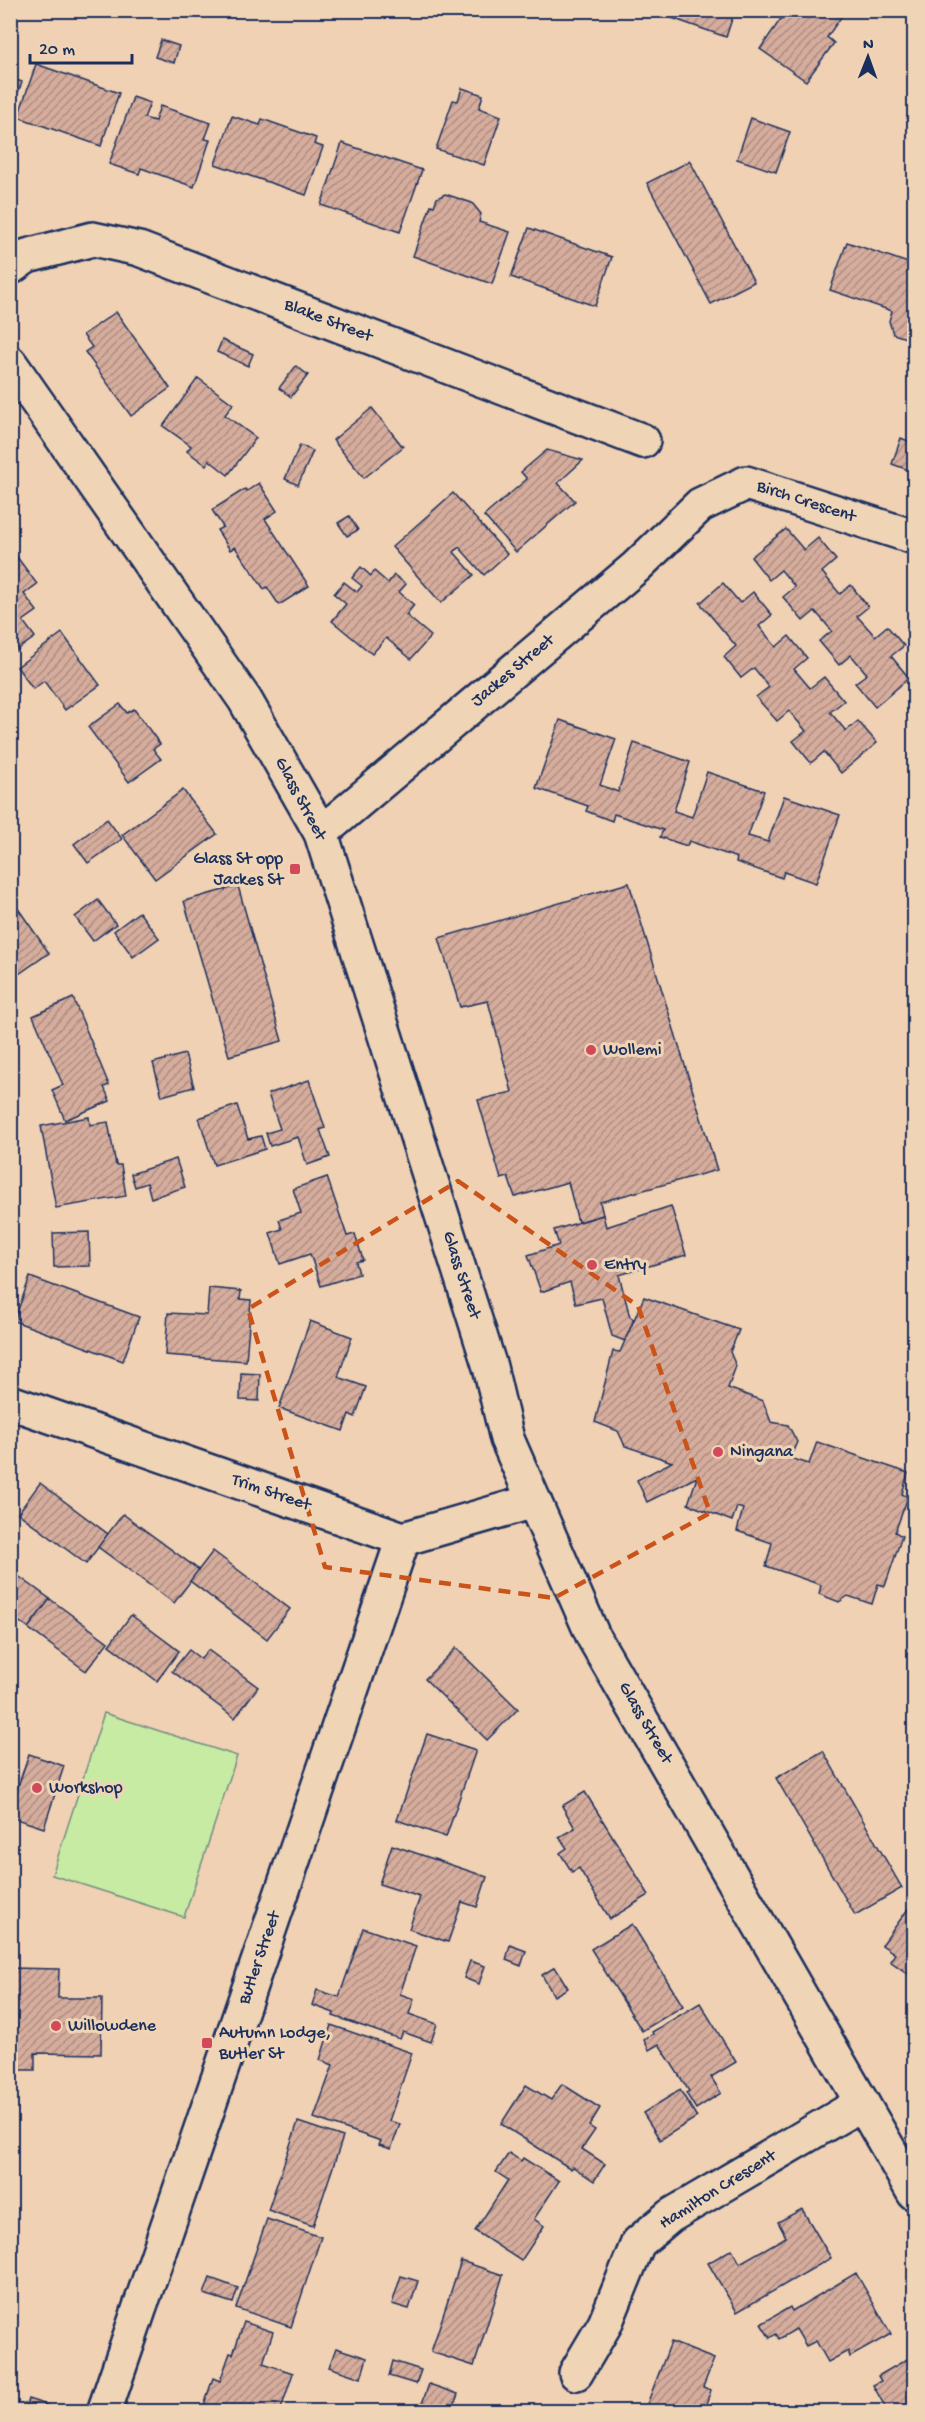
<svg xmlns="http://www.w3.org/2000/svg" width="925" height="2422" font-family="'Gochi Hand',sans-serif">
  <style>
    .garden { fill: #c8eba4; stroke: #728d81; stroke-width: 1.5 }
    .building { fill: url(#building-hatch); stroke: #1b2f5e; stroke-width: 1.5 }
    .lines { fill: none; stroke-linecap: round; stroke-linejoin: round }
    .minor-casing { stroke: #1b2f5e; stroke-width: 38 }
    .minor { stroke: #efd5b6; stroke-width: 33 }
    .marked { fill: none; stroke: #c95318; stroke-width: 4.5; stroke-dasharray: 12 8; stroke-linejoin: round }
    .poi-dot { fill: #d1495b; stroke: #efd5b6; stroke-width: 2 }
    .labels { text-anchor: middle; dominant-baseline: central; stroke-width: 6; stroke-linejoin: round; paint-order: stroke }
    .street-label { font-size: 18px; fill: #1b2f5e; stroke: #efd5b6 }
    .poi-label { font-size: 18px; fill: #1b2f5e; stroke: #efd5b6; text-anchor: start }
  </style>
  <defs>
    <pattern id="building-hatch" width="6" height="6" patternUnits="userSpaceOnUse" patternTransform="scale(1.5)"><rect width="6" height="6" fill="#d6ad9d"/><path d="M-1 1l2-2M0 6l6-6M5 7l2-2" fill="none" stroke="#ad8d83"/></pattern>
  </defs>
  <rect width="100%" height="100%" fill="#f0d1b3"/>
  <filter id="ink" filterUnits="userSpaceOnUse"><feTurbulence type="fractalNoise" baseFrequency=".0167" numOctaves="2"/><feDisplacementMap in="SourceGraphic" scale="12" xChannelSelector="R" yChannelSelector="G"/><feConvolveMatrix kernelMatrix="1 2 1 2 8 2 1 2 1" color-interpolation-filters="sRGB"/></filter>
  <g filter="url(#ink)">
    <!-- garden -->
    <polygon class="garden" points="104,1713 237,1756 184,1917 52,1875"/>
    <!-- building -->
    <g class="building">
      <polygon points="672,10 735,10 726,37 669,17"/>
      <polygon points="787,10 846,10 827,37 834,43 806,81 760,49"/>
      <polygon points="161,40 179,46 174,63 155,57"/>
      <polygon points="36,64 119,93 101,146 18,117"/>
      <polygon points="10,78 22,82 10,114"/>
      <polygon points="462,88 483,95 479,108 501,116 484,165 436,149 453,100 458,101"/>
      <polygon points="133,97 150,103 144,118 155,121 160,106 211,123 205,139 210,140 194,187 141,168 139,174 109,164"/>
      <polygon points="232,116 260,125 262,119 316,138 314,144 323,147 306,195 215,164"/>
      <polygon points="751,118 790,132 776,172 737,159"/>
      <polygon points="342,143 422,170 400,232 321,205"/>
      <polygon points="690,161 754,282 711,304 647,183"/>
      <polygon points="445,194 472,203 481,214 479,222 510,232 492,284 413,256 431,205 434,206 437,198"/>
      <polygon points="529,228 612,257 595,306 511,277"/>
      <polygon points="847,242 914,265 914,336 909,339 893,334 889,321 892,311 830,290"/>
      <polygon points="116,312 170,388 131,416 85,352 92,347 83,335"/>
      <polygon points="222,340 253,354 248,366 217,352"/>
      <polygon points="296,366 308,375 291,397 279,388"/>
      <polygon points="198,378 233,404 225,415 256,438 228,475 209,460 206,465 187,451 191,446 163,426"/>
      <polygon points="372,408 403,447 364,478 333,440"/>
      <polygon points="914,437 914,472 892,464 901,438 913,443"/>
      <polygon points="300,445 313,451 298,485 285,479"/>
      <polygon points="547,450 583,460 558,483 575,501 516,552 484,516 527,479 521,472"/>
      <polygon points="259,483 277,511 265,519 309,586 279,605 267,587 264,589 235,547 230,550 217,530 223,527 212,510 245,489 247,491"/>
      <polygon points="453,493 507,554 484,575 459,547 454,552 474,575 441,603 392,547"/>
      <polygon points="349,516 358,530 347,536 338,523"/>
      <polygon points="786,529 804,550 818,538 836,560 822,572 840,594 851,585 868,607 857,616 875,636 887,626 904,646 891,656 909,678 875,707 855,683 867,674 851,655 839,665 819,641 832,631 815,611 803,621 783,597 795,587 781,570 769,580 751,557"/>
      <polygon points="14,553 37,584 24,594 37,611 23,621 35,637 10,655 10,556"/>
      <polygon points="361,567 371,576 374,571 388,583 394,575 406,584 399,592 414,605 406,615 431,636 411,659 386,638 372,654 332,621 346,604 334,594 344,582 357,592 362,586 352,578"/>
      <polygon points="723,583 740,603 753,592 772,615 759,626 776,647 789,636 807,658 794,669 810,688 824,677 844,701 830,712 846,731 858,721 877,743 841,773 824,752 811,763 793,741 806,731 789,711 777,721 756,697 769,687 754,668 741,678 724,657 736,646 700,603"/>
      <polygon points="62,633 100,685 65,710 44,681 33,689 17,667"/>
      <polygon points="120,704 127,713 134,709 160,744 153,749 161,759 129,782 88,727"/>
      <polygon points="560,720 616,739 600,785 618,792 634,743 690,762 674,811 692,817 707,772 764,791 748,836 768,842 784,796 840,815 816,883 784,872 782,878 736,862 737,858 689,841 687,846 660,837 663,830 614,814 612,821 586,811 588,806 536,788"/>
      <polygon points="183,790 217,834 155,879 122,835"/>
      <polygon points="107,819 122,839 88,863 74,844"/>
      <polygon points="629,883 717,1170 600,1202 603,1215 578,1222 568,1182 515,1197 508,1177 501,1179 478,1100 512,1092 488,1001 460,1007 439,938"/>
      <polygon points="238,886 282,1041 229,1056 184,901"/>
      <polygon points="10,897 49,953 10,980"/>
      <polygon points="98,900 116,924 93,941 75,917"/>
      <polygon points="139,912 159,938 133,957 114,931"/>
      <polygon points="73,998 109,1085 104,1087 110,1101 65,1120 52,1090 63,1085 33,1016"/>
      <polygon points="185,1054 194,1087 162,1096 153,1063"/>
      <polygon points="309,1080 325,1128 320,1130 330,1157 307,1165 298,1137 270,1146 266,1133 280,1129 268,1094"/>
      <polygon points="237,1105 248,1139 261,1136 265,1149 214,1165 199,1118"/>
      <polygon points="89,1117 90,1125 108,1122 116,1165 121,1165 126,1196 56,1208 41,1126"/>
      <polygon points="176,1159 185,1187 151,1198 147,1183 135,1187 131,1174"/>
      <polygon points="327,1177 347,1236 355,1234 363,1260 356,1262 359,1274 321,1286 310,1254 280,1264 270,1233 282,1229 279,1220 301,1213 293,1189"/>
      <polygon points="671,1206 686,1255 619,1275 630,1317 634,1319 625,1341 612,1336 602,1298 576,1304 570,1282 541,1292 528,1255 559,1245 554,1230 603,1215 606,1227"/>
      <polygon points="89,1232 90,1266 54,1267 53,1233"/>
      <polygon points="30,1277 139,1317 123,1361 14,1321"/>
      <polygon points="209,1288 241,1291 240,1299 251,1300 246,1361 165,1355 168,1313 207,1315"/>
      <polygon points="644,1297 739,1330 730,1352 736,1366 728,1388 763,1401 771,1422 788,1425 797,1442 790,1458 809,1464 817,1442 908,1473 902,1494 908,1497 895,1532 902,1536 885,1586 878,1584 872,1604 848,1596 839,1602 819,1594 821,1585 766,1566 772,1543 737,1531 743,1509 737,1507 732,1521 688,1504 697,1477 647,1502 637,1480 672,1462 625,1446 618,1431 595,1422 613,1351 620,1352"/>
      <polygon points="310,1321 352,1337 338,1377 366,1387 355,1417 349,1414 343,1431 279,1408"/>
      <polygon points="241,1373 260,1374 259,1401 240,1400"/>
      <polygon points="40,1483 108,1534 86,1564 18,1513"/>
      <polygon points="123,1514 199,1570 174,1603 98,1547"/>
      <polygon points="213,1551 290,1609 267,1639 190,1581"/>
      <polygon points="10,1570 50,1599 28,1628 10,1615"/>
      <polygon points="50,1599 108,1642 86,1671 28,1628"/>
      <polygon points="131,1615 179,1651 157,1681 109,1645"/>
      <polygon points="456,1648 518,1709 487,1740 425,1679"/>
      <polygon points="189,1650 201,1659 208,1650 258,1687 235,1718 172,1671"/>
      <polygon points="427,1734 476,1750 446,1837 397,1820"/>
      <polygon points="823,1751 902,1888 855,1915 776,1778"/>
      <polygon points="29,1754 64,1766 44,1828 10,1817 10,1810"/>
      <polygon points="585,1792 649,1895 610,1919 579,1868 572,1872 560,1853 567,1848 559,1837 575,1828 562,1806"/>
      <polygon points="392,1845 487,1877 477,1907 462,1902 448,1942 409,1929 420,1897 379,1884"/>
      <polygon points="914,1905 914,1978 890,1961 895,1954 882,1945 908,1909 910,1911"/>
      <polygon points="632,1924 683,2006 642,2031 591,1949"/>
      <polygon points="363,1928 416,1946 400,1994 414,1999 409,2014 437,2024 431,2042 403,2032 400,2039 333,2016 334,2013 312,2005 317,1990 339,1997"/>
      <polygon points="510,1945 526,1951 521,1966 506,1960"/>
      <polygon points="470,1961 485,1966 479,1984 464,1978"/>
      <polygon points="555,1967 568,1988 554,1996 542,1975"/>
      <polygon points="10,1968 59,1969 58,1998 102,1998 101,2054 35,2053 35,2070 10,2070"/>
      <polygon points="700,2003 736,2062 711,2077 721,2093 696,2109 686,2093 689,2091 659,2044 649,2050 644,2040 653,2034 652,2032"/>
      <polygon points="331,2025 412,2053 389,2121 400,2124 391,2149 379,2145 381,2141 314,2118 333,2065 320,2060"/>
      <polygon points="562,2084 600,2108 589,2126 595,2130 582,2149 605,2164 594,2181 573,2167 571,2169 501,2124 526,2085 551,2100"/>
      <polygon points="680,2090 697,2117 660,2140 643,2113"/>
      <polygon points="298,2122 343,2137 313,2226 268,2210"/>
      <polygon points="509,2153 521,2161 523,2158 559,2181 534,2219 544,2226 521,2261 475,2231 508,2180 496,2172"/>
      <polygon points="802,2209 831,2258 737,2312 708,2263 732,2249 740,2263 786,2237 778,2222"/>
      <polygon points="267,2219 321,2237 291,2327 236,2308"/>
      <polygon points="461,2261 503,2275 474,2366 431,2352"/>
      <polygon points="856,2273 891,2334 850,2357 848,2351 828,2362 816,2341 806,2346 796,2329 779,2339 776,2334 770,2338 761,2324 790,2307 792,2311"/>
      <polygon points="401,2276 418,2281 409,2309 392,2304"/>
      <polygon points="210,2278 238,2288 233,2303 204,2294"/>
      <polygon points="244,2322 273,2332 263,2363 293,2373 280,2412 223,2412 204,2405 213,2378 220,2381 230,2353 233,2354"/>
      <polygon points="671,2342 714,2359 703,2387 711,2390 703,2412 644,2412"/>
      <polygon points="336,2348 367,2358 361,2378 329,2367"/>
      <polygon points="914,2355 914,2412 888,2412 873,2385 881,2381 878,2376"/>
      <polygon points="393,2361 421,2370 416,2384 389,2376"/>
      <polygon points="429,2384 458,2394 452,2412 419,2412"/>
      <polygon points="28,2399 47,2405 45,2412 24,2412"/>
    </g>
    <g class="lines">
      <!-- minor casing -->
      <g class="minor-casing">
        <g id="minor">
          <polyline points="10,268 27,256 93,239 139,249 643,441"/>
          <polyline points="10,363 245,700 321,833 490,1367 507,1439 593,1636 914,2193"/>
          <polyline points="321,833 636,567 700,505 746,483 914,537"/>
          <polyline points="10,1402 403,1539 534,1501"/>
          <polyline points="576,2373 605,2324 638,2243 670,2216 862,2103"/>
          <polyline points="104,2412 403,1539"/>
        </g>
      </g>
      <!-- minor -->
      <use href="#minor" class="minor"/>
    </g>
  </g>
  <!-- marked area -->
  <path class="marked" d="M458 1181 638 1306 710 1513 554 1598 325 1567 248 1309Z"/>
  <!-- markers -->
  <g class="poi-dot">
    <rect x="289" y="863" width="12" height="12" rx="3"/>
    <circle cx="591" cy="1050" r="6"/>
    <circle cx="592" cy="1265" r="6"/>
    <circle cx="718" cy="1452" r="6"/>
    <circle cx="37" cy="1788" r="6"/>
    <circle cx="56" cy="2026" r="6"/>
    <rect x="201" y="2037" width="12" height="12" rx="3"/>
  </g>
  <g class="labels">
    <!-- street labels -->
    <g class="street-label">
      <text transform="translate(328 321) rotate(21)">Blake Street</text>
      <text transform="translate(806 502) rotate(18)">Birch Crescent</text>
      <text transform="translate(513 671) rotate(-40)">Jackes Street</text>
      <text transform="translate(300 799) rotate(62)">Glass Street</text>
      <text transform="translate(461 1275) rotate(72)">Glass Street</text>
      <text transform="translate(271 1493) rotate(19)">Trim Street</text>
      <text transform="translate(645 1723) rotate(60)">Glass Street</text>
      <text transform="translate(260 1958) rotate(-71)">Butler Street</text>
      <text transform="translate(718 2190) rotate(-32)">Hamilton Crescent</text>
    </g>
    <!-- poi labels -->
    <g class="poi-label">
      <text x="283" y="859" text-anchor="end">Glass St opp<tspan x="283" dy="21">Jackes St</tspan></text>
      <text x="603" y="1050">Wollemi</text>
      <text x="604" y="1265">Entry</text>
      <text x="730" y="1452">Ningana</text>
      <text x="49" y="1788">Workshop</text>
      <text x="68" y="2026">Willowdene</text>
      <text x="219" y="2033">Autumn Lodge,<tspan x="219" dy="21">Butler St</tspan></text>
    </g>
  </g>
  <!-- margin -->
  <rect width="925" height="2422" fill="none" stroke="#efd5b6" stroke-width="36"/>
  <rect x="18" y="18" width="889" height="2386" fill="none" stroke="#1b2f5e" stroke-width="2" filter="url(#ink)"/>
  <!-- north arrow -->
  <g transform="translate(868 57) rotate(1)" stroke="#efd5b6" stroke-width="4.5" paint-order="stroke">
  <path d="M0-4.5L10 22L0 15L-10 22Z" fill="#1b2f5e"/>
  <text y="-9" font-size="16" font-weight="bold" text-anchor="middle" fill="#1b2f5e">N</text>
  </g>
  <!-- scale -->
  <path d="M30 54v9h102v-9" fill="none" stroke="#1b2f5e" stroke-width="3"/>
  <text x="39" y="54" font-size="18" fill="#1b2f5e" stroke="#efd5b6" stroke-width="4.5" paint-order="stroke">20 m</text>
</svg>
